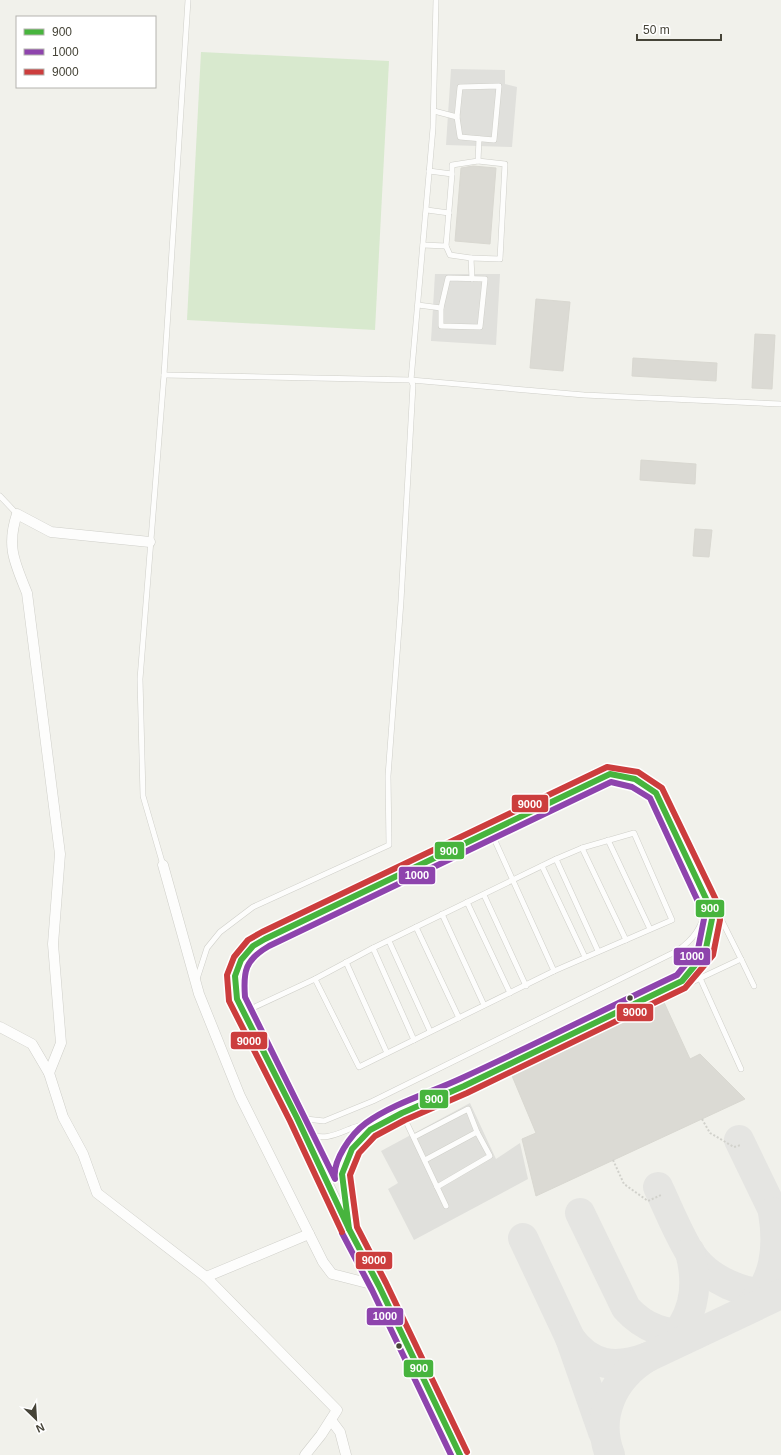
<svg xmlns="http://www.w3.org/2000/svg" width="781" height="1455" font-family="Helvetica,sans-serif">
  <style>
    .green { fill: #d8e9ce }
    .parking { fill: #e0e0dc }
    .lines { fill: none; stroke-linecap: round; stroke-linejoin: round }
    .taxiway { stroke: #e5e5e2; stroke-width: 30 }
    .building { fill: #dbdad4; stroke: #d9d8d1 }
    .lane-casing { stroke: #cfcfc9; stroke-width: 6 }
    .street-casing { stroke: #cfcfc9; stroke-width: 11 }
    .path { stroke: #d1d1cb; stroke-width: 2; stroke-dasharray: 2 2; stroke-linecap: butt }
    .lane { stroke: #fdfdfc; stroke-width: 5 }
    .street { stroke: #fdfdfc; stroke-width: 10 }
    .bus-1-casing { stroke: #fff; stroke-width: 9 }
    .bus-2-casing { stroke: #fff; stroke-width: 9 }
    .bus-3-casing { stroke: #fff; stroke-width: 9 }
    .bus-1 { stroke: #47b43d; stroke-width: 6 }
    .bus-2 { stroke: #8e44ad; stroke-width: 6 }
    .bus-3 { stroke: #cc3d3d; stroke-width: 6 }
    .bus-dot { fill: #464438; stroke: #fff; stroke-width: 1.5 }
    .line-badge { stroke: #fff; stroke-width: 1.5 }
    .badge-label { font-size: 11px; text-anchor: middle; font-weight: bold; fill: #fff }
  </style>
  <rect width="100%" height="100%" fill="#f1f1eb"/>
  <!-- green -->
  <polygon class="green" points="201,52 389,61 375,330 187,320"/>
  <!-- parking -->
  <g class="parking">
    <polygon points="451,69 505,70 505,84 517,87 512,147 446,145"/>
    <polygon points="435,274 500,274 496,345 431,341"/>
    <polygon points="470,1103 496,1159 520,1143 528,1179 414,1240 388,1189 398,1183 381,1151"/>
  </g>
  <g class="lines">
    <!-- taxiway -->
    <g class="taxiway">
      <polyline points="739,1140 781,1227"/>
      <path d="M658 1187C668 1208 677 1231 689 1251 706 1280 747 1297 780 1294"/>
      <path d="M580 1213 626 1308C645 1329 666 1335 694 1335"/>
      <path d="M523 1238 570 1338C591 1367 616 1369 648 1357"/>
      <path d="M749 1308C775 1280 779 1249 773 1212"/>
      <polyline points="570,1338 603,1432"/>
      <path d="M666 1347C693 1319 700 1290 690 1252"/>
      <path d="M610 1455C595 1416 613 1378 648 1357L781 1294"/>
    </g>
  </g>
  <!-- building -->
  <g class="building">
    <polygon points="473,166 496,168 490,244 455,241 461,168"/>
    <polygon points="536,299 570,302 563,371 530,368"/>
    <polygon points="755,334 775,335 772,389 752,388"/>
    <polygon points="633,358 717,363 716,381 632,376"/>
    <polygon points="641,460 696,464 695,484 640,480"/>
    <polygon points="695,529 712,530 709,557 693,556"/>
    <polygon points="662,998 690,1059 700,1054 745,1099 536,1196 522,1139 536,1133 510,1071"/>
  </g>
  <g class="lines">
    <!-- lane casing -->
    <g class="lane-casing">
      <g id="lane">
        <polygon points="499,86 494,140 460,137 457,117 460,87"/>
        <polyline points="434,111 457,117"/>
        <polyline points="452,174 452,165 478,161 479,139"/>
        <polyline points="427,210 449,213"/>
        <polyline points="423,245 446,246 452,174 429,171"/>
        <polyline points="446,246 450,255 471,258 472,279"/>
        <polyline points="471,258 500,259 505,164 478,161"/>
        <polygon points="448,278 485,279 480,327 441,326 441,308"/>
        <polyline points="418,305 441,308"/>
        <polyline points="164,375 411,380 584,395 781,404"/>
        <polyline points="0,496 17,514"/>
        <polyline points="491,832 554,971"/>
        <polygon points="634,833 672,920 554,971 359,1067 315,979 373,948 556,859 582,848"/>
        <polyline points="608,840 650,929"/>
        <polyline points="582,848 626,940"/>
        <polyline points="556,859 598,951"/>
        <polyline points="163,865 143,796 140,679 164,375 188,0"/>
        <polyline points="542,866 585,957"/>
        <polyline points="484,895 526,986"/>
        <polyline points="467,902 510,993"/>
        <polyline points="442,914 484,1005"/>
        <polyline points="416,927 459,1018"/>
        <polyline points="389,941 430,1031"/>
        <polyline points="373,948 414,1040"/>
        <polyline points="741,959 754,986"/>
        <polyline points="346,962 387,1053"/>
        <polyline points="700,978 741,1069"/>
        <polyline points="197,979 207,948 220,932 253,907 389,845 388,776 401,601 413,385 411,380 433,128 436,0"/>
        <path d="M682 981 692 982 741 959 722 921 709 905 656 793 635 779 610 774 491 832 265 939 253 946 241 960 235 976 237 999 297 1118 324 1121 373 1101 677 951C697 937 700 927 709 905"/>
        <polyline points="244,1012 315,979"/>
        <polyline points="401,1113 402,1113 446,1206"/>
        <path d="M305 1133C324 1141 335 1135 352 1128 365 1124 378 1120 391 1116"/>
        <polyline points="414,1137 468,1109 477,1132 490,1156 437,1187"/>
        <polyline points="425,1160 477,1132"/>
        <path d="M347 1217C344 1193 338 1171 352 1149 370 1119 435 1100 467 1085 538 1050 610 1014 682 981L705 953 712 919 709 906"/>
      </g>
    </g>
    <!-- street casing -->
    <g class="street-casing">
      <g id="street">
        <polyline points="163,865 199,994 240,1096 323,1262 332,1274 379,1286"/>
        <polyline points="0,1027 32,1044 49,1073 63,1117 83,1154 97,1193 206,1277"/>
        <path d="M49 1073 61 1043 53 944 60 854 27 593C15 563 6 547 17 514L51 532 150 542"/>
        <path d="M297 1118C349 1231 406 1343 460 1455"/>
        <polyline points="331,1420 340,1432 346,1455"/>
        <polyline points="305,1455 321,1435 337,1410 206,1277 309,1234"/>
      </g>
    </g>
    <!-- path -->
    <g class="path">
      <polyline points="702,1119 710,1133 734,1147 741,1145"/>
      <polyline points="613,1160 624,1184 648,1201 661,1195"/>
    </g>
    <!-- lane -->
    <use href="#lane" class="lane"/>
    <!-- street -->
    <use href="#street" class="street"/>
    <!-- bus-1 casing -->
    <g class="bus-1-casing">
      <g id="bus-1">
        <polygon points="610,774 635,779 656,793 709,905 712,919 705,953 682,981 464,1086 402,1113 370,1130 352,1149 342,1174 349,1229 297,1118 237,999 235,976 241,960 253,946 265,939"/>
        <polyline points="349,1229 379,1286 460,1455"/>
      </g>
    </g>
    <!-- bus-2 casing -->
    <g class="bus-2-casing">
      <g id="bus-2">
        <path d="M611 782 632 787 650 798 701 908 704 919 698 949 677 975C605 1009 534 1045 462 1078 430 1093 394 1103 366 1123 351 1134 332 1161 335 1179L245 997C243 971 245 960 269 946Z"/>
        <polyline points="342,1233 372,1290 451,1455"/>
      </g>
    </g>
    <!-- bus-3 casing -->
    <g class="bus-3-casing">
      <polyline id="bus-3" points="342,1232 290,1121 229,1001 227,975 234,957 248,940 262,932 607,767 638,772 662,788 717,902 720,920 713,955 685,988 467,1093 405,1120 375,1136 359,1153 350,1175 357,1227 386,1283 467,1452"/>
    </g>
    <!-- bus-1 -->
    <use href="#bus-1" class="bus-1"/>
    <!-- bus-2 -->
    <use href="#bus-2" class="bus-2"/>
    <!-- bus-3 -->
    <use href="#bus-3" class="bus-3"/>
  </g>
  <!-- markers -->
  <g class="bus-dot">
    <circle cx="630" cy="998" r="3.5"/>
    <circle cx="399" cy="1346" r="3.5"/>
  </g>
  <g class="line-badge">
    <rect x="511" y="794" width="38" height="19" rx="4" fill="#cc3d3d"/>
    <rect x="434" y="841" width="31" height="19" rx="4" fill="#47b43d"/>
    <rect x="398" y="866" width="38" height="19" rx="4" fill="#8e44ad"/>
    <rect x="695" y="899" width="30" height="19" rx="4" fill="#47b43d"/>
    <rect x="673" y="947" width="38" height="19" rx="4" fill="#8e44ad"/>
    <rect x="616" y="1003" width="38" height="19" rx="4" fill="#cc3d3d"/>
    <rect x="230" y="1031" width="38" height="19" rx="4" fill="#cc3d3d"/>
    <rect x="419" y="1089" width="30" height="20" rx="4" fill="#47b43d"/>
    <rect x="355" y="1251" width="38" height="19" rx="4" fill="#cc3d3d"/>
    <rect x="366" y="1307" width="38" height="19" rx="4" fill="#8e44ad"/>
    <rect x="403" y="1359" width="31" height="19" rx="4" fill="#47b43d"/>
  </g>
  <g class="badge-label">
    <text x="530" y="808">9000</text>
    <text x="449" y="855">900</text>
    <text x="417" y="879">1000</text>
    <text x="710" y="912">900</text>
    <text x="692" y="960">1000</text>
    <text x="635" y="1016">9000</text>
    <text x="249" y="1045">9000</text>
    <text x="434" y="1103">900</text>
    <text x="374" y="1264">9000</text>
    <text x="385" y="1320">1000</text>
    <text x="419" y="1372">900</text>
  </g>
  <!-- legend -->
  <rect x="16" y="16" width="140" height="72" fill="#ffffff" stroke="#b5b4af"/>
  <rect x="24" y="29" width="20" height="6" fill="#47b43d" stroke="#b5b4af"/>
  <text x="52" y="36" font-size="12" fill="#464438">900</text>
  <rect x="24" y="49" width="20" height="6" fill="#8e44ad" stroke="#b5b4af"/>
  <text x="52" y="56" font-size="12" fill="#464438">1000</text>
  <rect x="24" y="69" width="20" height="6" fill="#cc3d3d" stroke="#b5b4af"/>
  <text x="52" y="76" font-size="12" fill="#464438">9000</text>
  <!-- north arrow -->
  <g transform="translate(36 1419) rotate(155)" stroke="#ffffff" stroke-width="3" paint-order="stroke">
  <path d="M0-3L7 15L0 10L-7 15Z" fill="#464438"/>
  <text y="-6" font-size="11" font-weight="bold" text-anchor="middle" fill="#464438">N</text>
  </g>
  <!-- scale -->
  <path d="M637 34v6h84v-6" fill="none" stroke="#464438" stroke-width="2"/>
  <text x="643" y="34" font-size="12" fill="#464438" stroke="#ffffff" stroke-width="3" paint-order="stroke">50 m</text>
</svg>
